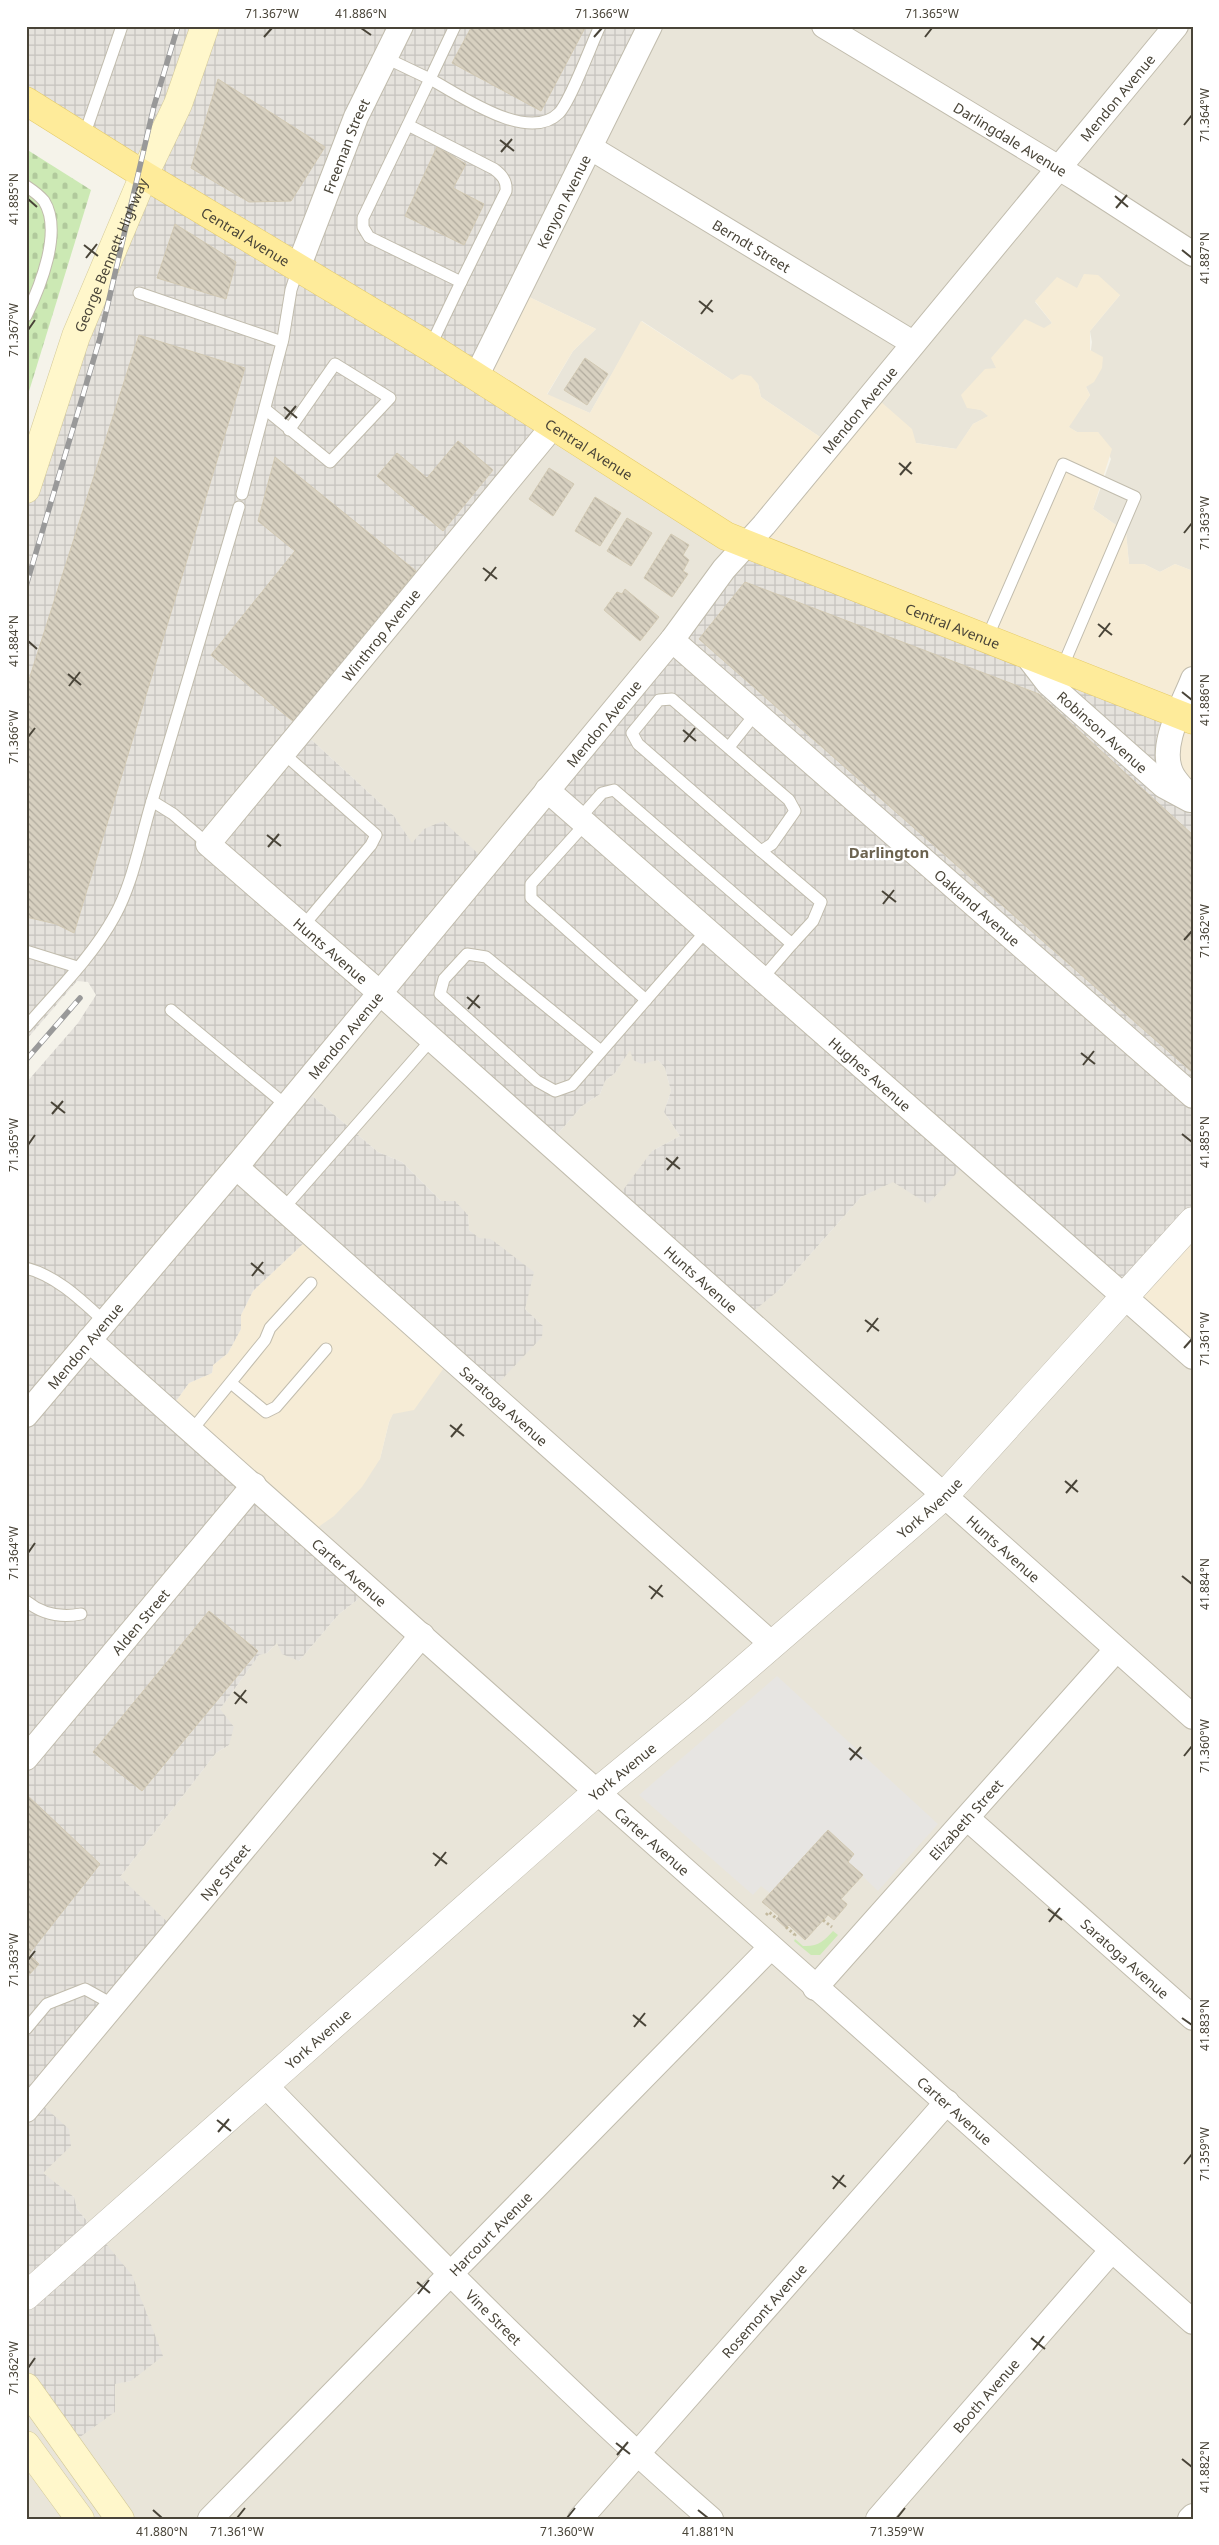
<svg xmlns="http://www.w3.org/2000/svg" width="1219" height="2545" font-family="'Noto Sans',sans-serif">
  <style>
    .residential { fill: #e9e5d9 }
    .commercial { fill: #f6ecd6 }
    .industrial { fill: url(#industrial-grid) }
    .green { fill: #cce9b4 }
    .cemetery { fill: url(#cemetery-stones) }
    .parking { fill: #e7e5e2 }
    .building { fill: url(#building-back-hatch); stroke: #d2c9b3 }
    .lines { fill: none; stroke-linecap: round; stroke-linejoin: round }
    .service-casing { stroke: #c1bcad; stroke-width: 13 }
    .minor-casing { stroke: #c1bcad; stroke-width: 26 }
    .tertiary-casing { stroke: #c1bcad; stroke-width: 29 }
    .secondary-casing { stroke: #d5cb9a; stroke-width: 29 }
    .primary-casing { stroke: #e5cb69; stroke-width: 29 }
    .path { stroke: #c3b99e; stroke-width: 3; stroke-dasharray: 2.5 2.5; stroke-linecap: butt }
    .service { stroke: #fff; stroke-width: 11 }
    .minor { stroke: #fff; stroke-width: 24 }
    .tertiary { stroke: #fff; stroke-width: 28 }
    .secondary { stroke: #fff7cb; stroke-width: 28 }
    .primary { stroke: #feeb9a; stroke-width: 28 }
    .rail-casing { stroke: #999; stroke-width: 5.5 }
    .rail { stroke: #fff; stroke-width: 4; stroke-dasharray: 11; stroke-linecap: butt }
    .ticks { fill: none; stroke: #494438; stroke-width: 2 }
    .labels { text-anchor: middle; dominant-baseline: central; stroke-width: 4.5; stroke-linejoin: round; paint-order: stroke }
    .street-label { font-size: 14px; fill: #494438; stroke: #fff }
    .neighbourhood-label { font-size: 15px; font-weight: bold; fill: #6c634f; stroke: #fff }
    .neatline { fill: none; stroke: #494438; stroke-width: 2 }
    .ticks-label { font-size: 12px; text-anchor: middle; fill: #494438 }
  </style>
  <defs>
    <pattern id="industrial-grid" width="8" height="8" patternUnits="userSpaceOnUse" patternTransform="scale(1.25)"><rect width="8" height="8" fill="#e5e2dc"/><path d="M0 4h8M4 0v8" fill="none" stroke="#c6c3be"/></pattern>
    <pattern id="cemetery-stones" width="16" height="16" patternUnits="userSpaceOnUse" patternTransform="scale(1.25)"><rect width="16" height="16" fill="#cce9b4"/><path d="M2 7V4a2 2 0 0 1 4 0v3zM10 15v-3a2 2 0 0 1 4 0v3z" fill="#b1c99c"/></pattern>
    <pattern id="building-back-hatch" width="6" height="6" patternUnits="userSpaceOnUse" patternTransform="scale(1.25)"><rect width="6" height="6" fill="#d7d0c0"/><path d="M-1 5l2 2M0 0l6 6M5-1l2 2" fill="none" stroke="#b0aa9d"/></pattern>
  </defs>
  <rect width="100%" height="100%" fill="#f5f3ea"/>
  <!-- residential -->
  <g class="residential">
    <polygon points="650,26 1193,26 1193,571 1175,564 1160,572 1144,564 1129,564 1126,532 1093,509 1111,459 1098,432 1077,432 1068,427 1090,395 1086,387 1092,342 1090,331 1120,295 1077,289 1035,302 1052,323 996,368 967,407 981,410 989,416 973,424 957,449 916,443 829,443 761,397 758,384 732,380 642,321 590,413 547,395 573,351 596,329 525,295"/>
    <polygon points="550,435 743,550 490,861 412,844 394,816 302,731"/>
    <polygon points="378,998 548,1145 582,1106 600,1094 605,1081 615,1073 630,1049 658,1060 665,1068 671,1091 664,1112 680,1136 652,1151 778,1291 861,1197 893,1181 966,1163 1193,1359 1193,2519 26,2519 26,2395 131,2381 94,2229 77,2209 74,2197 42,2173 38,2101 120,1877 216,1753 229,1745 220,1709 259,1655 267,1653 278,1642 299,1661 339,1614 361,1597 304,1537 380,1459 389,1422 393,1413 448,1362 543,1326 525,1309 491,1239 479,1239 469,1230 468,1215 441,1201 402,1162 378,1152 304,1089"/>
  </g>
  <!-- commercial -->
  <g class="commercial">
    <polygon points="1084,274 1098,275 1120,295 1090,331 1090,350 1103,357 1102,368 1094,382 1086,387 1090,395 1069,427 1077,432 1098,432 1112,449 1093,509 1126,532 1129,564 1144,564 1160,572 1175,564 1193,571 1193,814 1184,802 762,557 480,383 525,295 596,329 573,351 547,394 590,413 641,321 732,380 741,374 751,376 758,384 761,397 829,443 872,394 912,429 916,443 956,449 973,424 988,416 981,410 967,408 961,395 985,369 996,368 991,358 1025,319 1044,328 1052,323 1035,301 1057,277 1077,288"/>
    <polygon points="1193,1221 1193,1359 1125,1300"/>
    <polygon points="305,1242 448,1362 414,1410 393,1414 389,1422 380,1459 362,1487 334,1516 304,1537 166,1415 189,1383 212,1373 213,1365 228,1353 241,1329 241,1315 253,1291"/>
  </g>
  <!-- industrial -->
  <polygon class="industrial" points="26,26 650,26 480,382 541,426 302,731 394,816 412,843 424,829 443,821 486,861 743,550 1173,718 1184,802 1193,814 1193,1221 1125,1300 966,1163 928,1204 893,1182 861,1197 778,1291 745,1318 612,1205 652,1151 680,1136 664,1112 671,1091 665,1068 658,1060 642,1064 633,1060 630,1050 615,1073 605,1081 600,1094 582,1106 548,1145 379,999 304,1089 378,1152 402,1162 441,1201 455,1201 468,1215 469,1230 479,1238 491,1239 534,1272 525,1309 543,1326 542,1337 487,1395 305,1242 253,1291 241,1315 241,1329 228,1353 213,1365 212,1373 189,1383 166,1415 361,1597 339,1614 299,1661 282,1654 277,1643 267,1653 259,1655 220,1709 234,1727 229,1745 216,1753 120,1877 177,1931 38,2101 69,2129 71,2146 43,2173 74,2197 77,2209 132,2275 163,2356 131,2381 115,2384 115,2412 66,2447 26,2395 26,1083 78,1023 96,995 88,982 77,981 26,1040 26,494 136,184 26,113"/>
  <!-- green -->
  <path class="green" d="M833 1931 838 1935 820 1955H811L794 1941 795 1939 803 1946C818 1947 824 1941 833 1931Z"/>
  <!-- cemetery -->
  <polygon class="cemetery" points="26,149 91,190 26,401"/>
  <!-- parking -->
  <polygon class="parking" points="777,1676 938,1824 878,1891 848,1862 854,1854 828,1831 770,1893 761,1886 753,1895 639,1795"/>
  <!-- building -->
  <g class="building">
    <polygon points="472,26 586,26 541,111 452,63"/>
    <polygon points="218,79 325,147 291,201 249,202 191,168"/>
    <polygon points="437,147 466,164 453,188 484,204 464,245 405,216"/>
    <polygon points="175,224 236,262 226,299 157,278"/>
    <polygon points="139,335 245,368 74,933 56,924 26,917 26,689"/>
    <polygon points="585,358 608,374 587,405 564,390"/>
    <polygon points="458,441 493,470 443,531 377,476 397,453 427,478"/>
    <polygon points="275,457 416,571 294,722 211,655 295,551 258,521"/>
    <polygon points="549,468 574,484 553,516 529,499"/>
    <polygon points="595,497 621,513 600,546 575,531"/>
    <polygon points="627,518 652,533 631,566 607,551"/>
    <polygon points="671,534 689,545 683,555 689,560 683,571 688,574 672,597 644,578"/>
    <polygon points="745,582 1039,694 1193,835 1193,1073 699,639"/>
    <polygon points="625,589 659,617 640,641 604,610 617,592 622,594"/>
    <polygon points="209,1611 258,1651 142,1791 93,1752"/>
    <polygon points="26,1794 100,1864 29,1954 39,1964 26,1978"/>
    <polygon points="828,1830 854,1854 848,1862 863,1875 841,1899 847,1904 846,1906 834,1920 828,1915 805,1940 789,1925 786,1928 776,1919 779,1916 762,1902"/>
  </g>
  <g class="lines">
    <!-- service casing -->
    <g class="service-casing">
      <g id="service">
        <path d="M455 26 430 79C460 95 528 144 559 113 571 100 591 45 600 26"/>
        <polyline points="386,58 430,79 363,218 363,227 369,237 461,282 430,347"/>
        <path d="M408 125 494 169C502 175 507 181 506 191L461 282"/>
        <polyline points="84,136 122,26"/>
        <path d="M26 186C32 190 40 196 44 201 63 231 40 287 26 316"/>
        <polyline points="139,293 282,342"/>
        <polyline points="265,409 330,462 390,398 335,364 289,430"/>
        <polyline points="242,494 283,339 291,290 298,268"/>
        <polyline points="987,638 1063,464 1135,497 1062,668"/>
        <polygon points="672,699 789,800 795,811 772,844 761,851 638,744 632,733 659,700"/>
        <polyline points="729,747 756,713"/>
        <polyline points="283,753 376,835 371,845 303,926"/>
        <polyline points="579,819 602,793 614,790 792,944 813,921 821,902 761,851"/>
        <polyline points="585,824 531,884 531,898 646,1000"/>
        <polyline points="208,844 173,814 152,801 239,507"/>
        <polyline points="26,951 77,967"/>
        <polyline points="761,980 792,944"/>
        <polyline points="171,1010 287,1106"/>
        <path d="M26 1027C56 992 92 957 114 917 133 884 141 837 152 801"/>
        <polyline points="601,1051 486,957 467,954 444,979 440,994 537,1081 555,1091 572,1085 706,931"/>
        <polyline points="283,1209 432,1039"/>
        <path d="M26 1268C57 1276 82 1301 105 1322"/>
        <polyline points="231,1383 266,1412 276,1407 326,1349"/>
        <polyline points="192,1430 265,1340 270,1328 311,1283"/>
        <path d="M26 1601C42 1614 61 1618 81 1614"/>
        <polyline points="26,2029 47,2004 85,1989 114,2005"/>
      </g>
    </g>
    <!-- minor casing -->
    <g class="minor-casing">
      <g id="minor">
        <path id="s1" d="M824 26 1077 179 1193 254"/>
        <path id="s2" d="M591 148 913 343"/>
        <path id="s3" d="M298 268 356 117 401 26"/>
        <path id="s4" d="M476 377 650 26"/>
        <path id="s5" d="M554 425 208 844 380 993 1193 1717"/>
        <path id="s6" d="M672 640 1193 1096"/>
        <path id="s7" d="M1025 653 1048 683 1164 786 1190 800"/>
        <path id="s8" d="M547 790 1193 1357"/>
        <path d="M1187 794C1182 787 1174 780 1171 772 1159 744 1183 705 1193 679"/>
        <path id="s9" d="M236 1167 772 1644"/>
        <path id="s10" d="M89 1340 1193 2322"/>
        <path id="s11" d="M26 1415 236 1167 672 640 724 569 764 525 1176 26"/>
        <path id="s12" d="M26 1758 254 1485"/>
        <path id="s13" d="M968 1819 1193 2018"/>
        <path id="s14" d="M815 1988 1116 1650"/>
        <path id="s15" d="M265 2085C410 2233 554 2383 711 2519"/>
        <path id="s16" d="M26 2110 422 1635"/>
        <path id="s17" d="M210 2519 770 1948"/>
        <path id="s18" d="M580 2519 947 2102"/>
        <path id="s19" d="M878 2519 1112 2250"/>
        <polyline points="1190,2519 1193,2516"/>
      </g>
    </g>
    <!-- tertiary casing -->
    <g class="tertiary-casing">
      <g id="tertiary">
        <path id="s20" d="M26 2296 598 1791 699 1708 944 1496 1193 1221"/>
      </g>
    </g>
    <!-- secondary casing -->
    <g class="secondary-casing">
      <g id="secondary">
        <path id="s21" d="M26 489 76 336 144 175 178 104 205 26"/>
        <polyline points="26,2387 120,2519"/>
        <polyline points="26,2445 80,2519"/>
      </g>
    </g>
    <!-- primary casing -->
    <g class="primary-casing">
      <g id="primary">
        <path id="s22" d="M26 101 144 175 430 347 726 536 1193 720"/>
      </g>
    </g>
    <!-- path -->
    <g class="path">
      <polyline points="766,1915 769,1912 777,1919"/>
      <polyline points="823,1920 832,1927"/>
      <polyline points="786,1927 795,1935 793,1937"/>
    </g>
    <!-- service -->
    <use href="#service" class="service"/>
    <!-- minor -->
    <use href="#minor" class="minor"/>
    <!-- tertiary -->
    <use href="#tertiary" class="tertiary"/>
    <!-- secondary -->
    <use href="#secondary" class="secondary"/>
    <!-- primary -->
    <use href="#primary" class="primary"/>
    <!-- rail casing -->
    <g class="rail-casing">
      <g id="rail">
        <polyline points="26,586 100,338 154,106 178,26"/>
        <polyline points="26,1060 80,998"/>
      </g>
    </g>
    <!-- rail -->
    <use href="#rail" class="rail"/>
  </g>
  <!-- ticks -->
  <path class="ticks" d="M361 28 371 35M264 37 272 28M594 37 602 28M925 37 932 28M1184 125 1192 115M500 140 514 151M501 152 512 139M1115 196 1128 207M28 199 37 207M1116 208 1127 195M84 245 98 256M1182 250 1192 258M86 258 97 244M699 301 713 312M701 314 712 300M28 330 35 320M284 407 297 418M285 419 296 406M899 463 912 474M900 475 911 462M1184 533 1192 523M483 568 497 579M485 581 496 567M1098 624 1112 635M1099 637 1110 623M28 641 37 649M68 674 81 685M69 686 80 672M1182 692 1192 700M683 730 696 741M28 737 35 728M684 742 695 728M267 835 281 846M268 847 279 834M882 891 896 902M883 904 894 890M1184 940 1192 931M467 997 480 1008M468 1009 479 995M1081 1053 1095 1064M1083 1065 1094 1051M51 1102 65 1113M52 1114 63 1101M1182 1134 1192 1142M28 1145 35 1135M666 1158 680 1169M667 1170 678 1157M251 1263 264 1274M252 1276 263 1262M865 1320 879 1331M867 1332 878 1318M1184 1348 1192 1339M450 1425 464 1436M451 1437 462 1424M1065 1481 1078 1492M1066 1493 1077 1480M28 1553 35 1543M1182 1576 1192 1584M649 1586 663 1597M651 1599 662 1585M234 1692 247 1703M235 1704 246 1690M849 1748 862 1759M1184 1756 1192 1746M850 1760 861 1747M433 1853 447 1864M435 1866 446 1852M1048 1909 1062 1920M1049 1922 1060 1908M28 1960 35 1951M633 2015 646 2026M1182 2018 1192 2025M634 2027 645 2013M217 2120 231 2131M218 2132 229 2119M1184 2164 1192 2154M832 2176 846 2187M833 2189 844 2175M417 2282 430 2293M418 2294 429 2280M1031 2338 1045 2349M1033 2350 1044 2336M28 2368 35 2358M616 2443 630 2454M617 2455 628 2442M1182 2459 1192 2467M153 2510 162 2518M698 2510 708 2518M237 2518 245 2508M567 2518 575 2508M897 2518 905 2508"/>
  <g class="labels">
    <!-- street labels -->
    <g class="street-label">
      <text stroke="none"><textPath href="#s11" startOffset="1711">Mendon Avenue</textPath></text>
      <text stroke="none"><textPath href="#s1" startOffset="218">Darlingdale Avenue</textPath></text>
      <text stroke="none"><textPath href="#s3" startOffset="131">Freeman Street</textPath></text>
      <text stroke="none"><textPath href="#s4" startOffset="196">Kenyon Avenue</textPath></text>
      <text stroke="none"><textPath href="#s22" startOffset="258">Central Avenue</textPath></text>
      <text stroke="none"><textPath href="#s2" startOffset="188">Berndt Street</textPath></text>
      <text stroke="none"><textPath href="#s21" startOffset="249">George Bennett Highway</textPath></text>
      <text stroke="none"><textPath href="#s11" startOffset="1306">Mendon Avenue</textPath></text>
      <text stroke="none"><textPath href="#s22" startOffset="662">Central Avenue</textPath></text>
      <text stroke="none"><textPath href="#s22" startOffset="1068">Central Avenue</textPath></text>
      <text transform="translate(381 635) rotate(-51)">Winthrop Avenue</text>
      <text stroke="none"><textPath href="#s11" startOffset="901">Mendon Avenue</textPath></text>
      <text stroke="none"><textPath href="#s7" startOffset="111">Robinson Avenue</textPath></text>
      <text stroke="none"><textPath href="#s6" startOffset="406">Oakland Avenue</textPath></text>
      <text stroke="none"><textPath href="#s5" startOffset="706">Hunts Avenue</textPath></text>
      <text stroke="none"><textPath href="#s11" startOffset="496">Mendon Avenue</textPath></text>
      <text stroke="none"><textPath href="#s8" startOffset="430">Hughes Avenue</textPath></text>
      <text stroke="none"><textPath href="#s5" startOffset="1201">Hunts Avenue</textPath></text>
      <text stroke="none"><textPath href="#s11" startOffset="91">Mendon Avenue</textPath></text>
      <text stroke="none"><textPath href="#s9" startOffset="359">Saratoga Avenue</textPath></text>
      <text stroke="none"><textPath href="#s20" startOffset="1199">York Avenue</textPath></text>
      <text stroke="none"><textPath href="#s5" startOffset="1606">Hunts Avenue</textPath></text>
      <text stroke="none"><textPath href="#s10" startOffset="349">Carter Avenue</textPath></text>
      <text stroke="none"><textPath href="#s12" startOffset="178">Alden Street</textPath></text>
      <text stroke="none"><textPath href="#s20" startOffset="794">York Avenue</textPath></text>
      <text stroke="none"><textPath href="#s14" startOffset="226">Elizabeth Street</textPath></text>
      <text stroke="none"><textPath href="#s10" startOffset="754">Carter Avenue</textPath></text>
      <text stroke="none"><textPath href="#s16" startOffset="310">Nye Street</textPath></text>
      <text stroke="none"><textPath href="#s13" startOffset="210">Saratoga Avenue</textPath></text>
      <text stroke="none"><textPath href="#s20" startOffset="389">York Avenue</textPath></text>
      <text stroke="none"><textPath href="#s10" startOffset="1159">Carter Avenue</textPath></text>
      <text stroke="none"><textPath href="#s17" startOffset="400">Harcourt Avenue</textPath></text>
      <text stroke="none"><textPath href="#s18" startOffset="278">Rosemont Avenue</textPath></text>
      <text stroke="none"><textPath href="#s15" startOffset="326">Vine Street</textPath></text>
      <text stroke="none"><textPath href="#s19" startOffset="164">Booth Avenue</textPath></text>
    </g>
    <!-- neighbourhood labels -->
    <g class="neighbourhood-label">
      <text x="889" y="852">Darlington</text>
    </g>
  </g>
  <!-- border -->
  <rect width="1219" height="2545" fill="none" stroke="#ffffff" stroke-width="55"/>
  <rect x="28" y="28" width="1164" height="2490" class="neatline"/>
  <g class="ticks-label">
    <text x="272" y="18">71.367°W</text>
    <text x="361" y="18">41.886°N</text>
    <text x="602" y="18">71.366°W</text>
    <text x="932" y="18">71.365°W</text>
    <text transform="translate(1205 115) rotate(-90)" y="4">71.364°W</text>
    <text transform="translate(14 199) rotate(-90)" y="4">41.885°N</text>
    <text transform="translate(1205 258) rotate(-90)" y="4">41.887°N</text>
    <text transform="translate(14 330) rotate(-90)" y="4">71.367°W</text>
    <text transform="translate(1205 523) rotate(-90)" y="4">71.363°W</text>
    <text transform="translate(14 641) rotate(-90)" y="4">41.884°N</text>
    <text transform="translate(1205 700) rotate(-90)" y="4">41.886°N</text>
    <text transform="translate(14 737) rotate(-90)" y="4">71.366°W</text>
    <text transform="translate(1205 931) rotate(-90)" y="4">71.362°W</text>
    <text transform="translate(1205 1142) rotate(-90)" y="4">41.885°N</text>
    <text transform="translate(14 1145) rotate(-90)" y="4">71.365°W</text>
    <text transform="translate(1205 1339) rotate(-90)" y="4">71.361°W</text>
    <text transform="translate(14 1553) rotate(-90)" y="4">71.364°W</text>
    <text transform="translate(1205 1584) rotate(-90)" y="4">41.884°N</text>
    <text transform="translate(1205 1746) rotate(-90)" y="4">71.360°W</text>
    <text transform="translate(14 1960) rotate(-90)" y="4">71.363°W</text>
    <text transform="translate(1205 2025) rotate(-90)" y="4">41.883°N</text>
    <text transform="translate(1205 2154) rotate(-90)" y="4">71.359°W</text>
    <text transform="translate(14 2368) rotate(-90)" y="4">71.362°W</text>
    <text transform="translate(1205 2467) rotate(-90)" y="4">41.882°N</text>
    <text x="162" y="2536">41.880°N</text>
    <text x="237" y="2536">71.361°W</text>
    <text x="567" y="2536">71.360°W</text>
    <text x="708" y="2536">41.881°N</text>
    <text x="897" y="2536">71.359°W</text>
  </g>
</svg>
